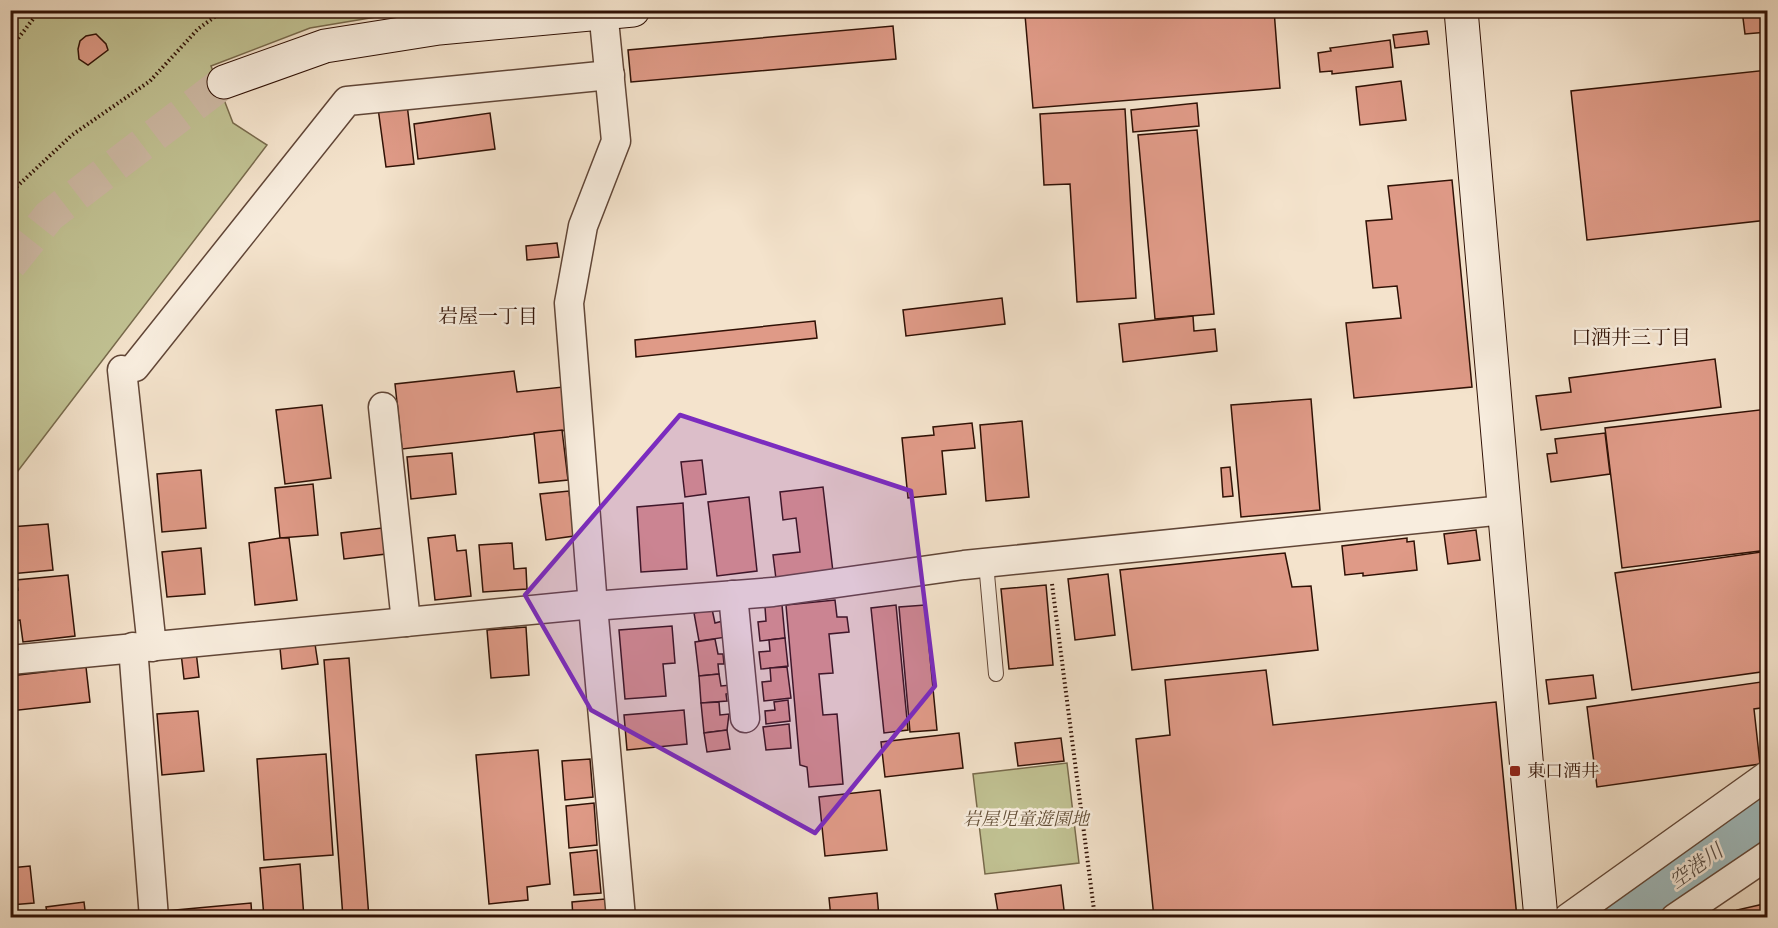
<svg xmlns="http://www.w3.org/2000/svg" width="1778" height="928" font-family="'IM FELL Great Primer','Noto Serif JP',serif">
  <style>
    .green { fill: #c1c293; stroke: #786a4c; stroke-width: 1.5 }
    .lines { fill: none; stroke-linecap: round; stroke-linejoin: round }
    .river { stroke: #9fbcc0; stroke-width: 50 }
    .building { fill: #df9a87; stroke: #301105; stroke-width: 1.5 }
    .secondary-tunnel { stroke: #cdb9a4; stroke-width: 33; stroke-dasharray: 33 16; stroke-linecap: butt }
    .lane-casing { stroke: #614637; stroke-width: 16 }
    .street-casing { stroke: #614637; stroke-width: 31 }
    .secondary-casing { stroke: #301105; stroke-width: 35 }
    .path { stroke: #301105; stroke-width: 4; stroke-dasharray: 1.5 3; stroke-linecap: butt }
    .lane { stroke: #f8edde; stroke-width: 14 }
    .street { stroke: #f8edde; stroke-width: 28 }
    .secondary { stroke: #f8edde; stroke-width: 33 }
    .marked { fill: #7b2cbf; fill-opacity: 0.2; stroke: #7b2cbf; stroke-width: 4.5; stroke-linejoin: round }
    .poi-dot { fill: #8f2418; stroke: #f8edde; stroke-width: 2 }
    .labels { text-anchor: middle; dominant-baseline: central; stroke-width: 5; stroke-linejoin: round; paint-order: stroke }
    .poi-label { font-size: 18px; fill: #301105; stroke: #f8edde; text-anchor: start }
    .park-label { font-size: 18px; font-style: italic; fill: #634f37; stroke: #f8edde }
    .neighbourhood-label { font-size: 20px; fill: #301105; stroke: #f8edde }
    .water-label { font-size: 20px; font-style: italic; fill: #574d46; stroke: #f8edde }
  </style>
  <rect width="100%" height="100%" fill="#f4e3cc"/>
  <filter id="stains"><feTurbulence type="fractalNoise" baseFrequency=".00333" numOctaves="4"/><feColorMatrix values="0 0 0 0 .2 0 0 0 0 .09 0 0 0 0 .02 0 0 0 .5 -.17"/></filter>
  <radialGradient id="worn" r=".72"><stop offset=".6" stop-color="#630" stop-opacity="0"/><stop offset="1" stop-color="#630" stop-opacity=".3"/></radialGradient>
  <!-- green -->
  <g class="green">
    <polygon points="11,11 412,11 310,28 211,66 233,123 267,145 11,480"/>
    <polygon points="1067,763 1079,863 985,874 973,774"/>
  </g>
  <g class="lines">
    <!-- river -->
    <polyline class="river" points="1625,918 1768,815"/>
  </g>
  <!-- building -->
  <g class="building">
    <polygon points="1080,10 1274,10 1280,88 1033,108 1025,15"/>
    <polygon points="1742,10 1768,10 1768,32 1745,34"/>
    <polygon points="893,26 896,59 631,82 628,50"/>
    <polygon points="1427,31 1429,44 1395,48 1393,35"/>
    <polygon points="96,34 106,44 108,50 88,65 79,59 78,49 80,41 86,36"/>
    <polygon points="1390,40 1393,67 1332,74 1332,71 1320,72 1318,53 1331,51 1330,48"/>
    <polygon points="1768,70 1768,220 1587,240 1571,91"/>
    <polygon points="1401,81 1406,120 1360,125 1356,87"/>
    <polygon points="1197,103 1199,126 1133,132 1131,110"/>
    <polygon points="407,104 414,164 386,167 378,108"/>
    <polygon points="1125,109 1136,298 1077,302 1070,184 1044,185 1040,114"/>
    <polygon points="490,113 495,149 418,159 414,124"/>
    <polygon points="1197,130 1214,314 1155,319 1138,135"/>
    <polygon points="1452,180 1472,387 1354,398 1346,323 1401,318 1397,286 1373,288 1366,221 1392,219 1388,186"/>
    <polygon points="557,243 559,257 527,260 526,246"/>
    <polygon points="1002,298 1005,324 906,336 903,310"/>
    <polygon points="1193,316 1194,331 1215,329 1217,351 1123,362 1119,324"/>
    <polygon points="815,321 817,338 636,357 635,340"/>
    <polygon points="1715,359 1721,407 1541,430 1536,396 1571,392 1569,378"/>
    <polygon points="514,371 517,392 563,387 568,430 402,449 395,384"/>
    <polygon points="1311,399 1320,510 1241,517 1231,405"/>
    <polygon points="322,405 331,478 285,484 276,410"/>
    <polygon points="1768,409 1768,550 1622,568 1605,428"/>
    <polygon points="1022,421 1029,497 986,501 980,425"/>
    <polygon points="972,423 975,448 942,451 946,494 908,498 902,438 934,435 933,427"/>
    <polygon points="562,430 568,480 539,483 534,433"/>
    <polygon points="1605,433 1610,474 1551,482 1547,454 1557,453 1555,439"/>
    <polygon points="452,453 456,494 411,499 407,457"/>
    <polygon points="702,460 706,494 685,497 681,462"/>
    <polygon points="1230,467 1233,496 1223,497 1221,468"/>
    <polygon points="201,470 206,528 162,532 157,474"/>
    <polygon points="313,484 318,535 280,538 275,488"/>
    <polygon points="823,487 833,572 776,579 773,555 800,552 796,518 783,520 780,492"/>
    <polygon points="569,491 574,536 546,540 540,494"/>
    <polygon points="749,497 757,571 717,576 708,502"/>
    <polygon points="683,503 687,569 641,572 637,507"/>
    <polygon points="48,524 53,570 10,574 10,527"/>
    <polygon points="382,528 386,554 344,559 341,533"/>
    <polygon points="1476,530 1480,560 1448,564 1444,534"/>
    <polygon points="455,535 457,551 466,550 471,596 435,600 428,538"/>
    <polygon points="280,538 289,538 297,600 255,605 249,543"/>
    <polygon points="1407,538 1407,542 1414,541 1417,570 1363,576 1363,573 1345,575 1342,546"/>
    <polygon points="512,543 514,569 526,568 527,589 483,592 479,545"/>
    <polygon points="201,548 205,594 167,597 162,552"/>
    <polygon points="1768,551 1768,671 1632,690 1615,573"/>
    <polygon points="1285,553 1292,587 1311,586 1318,650 1132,670 1120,570"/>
    <polygon points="1108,574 1115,635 1075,640 1068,579"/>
    <polygon points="68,575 75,636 23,642 20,620 10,621 10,591 18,590 16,580"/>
    <polygon points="1046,585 1053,665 1009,669 1001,589"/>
    <polygon points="835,600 837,617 847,617 849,632 829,634 833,673 819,674 823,715 837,714 843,784 809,787 807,767 800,765 786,605"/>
    <polygon points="782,605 785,638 760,641 758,622 766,621 765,607"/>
    <polygon points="896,605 908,730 884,733 871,608"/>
    <polygon points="925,605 937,730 910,732 899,607"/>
    <polygon points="712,609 715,623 723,621 727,637 699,641 694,613"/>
    <polygon points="672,626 675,663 663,664 666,696 625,699 619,630"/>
    <polygon points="526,627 529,675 491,678 487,630"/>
    <polygon points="785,638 788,666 761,669 759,652 770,651 769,640"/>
    <polygon points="715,639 718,654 723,654 724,664 718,664 719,674 699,676 695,642"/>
    <polygon points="315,644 318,664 282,669 280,648"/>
    <polygon points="196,651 199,677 184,679 181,653"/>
    <polygon points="349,658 369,918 343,918 324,660"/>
    <polygon points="86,667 90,702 10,711 10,676"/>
    <polygon points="787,667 791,698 764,701 762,682 771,681 770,668"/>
    <polygon points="1266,670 1273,725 1496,702 1517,918 1154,918 1136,739 1170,735 1165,680"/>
    <polygon points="719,674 721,686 731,685 731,693 726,694 727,701 701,703 699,676"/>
    <polygon points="1593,675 1596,698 1549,704 1546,680"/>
    <polygon points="1768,681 1768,707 1754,709 1760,764 1597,787 1587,707"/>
    <polygon points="788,700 790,721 766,724 765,711 775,710 774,702"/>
    <polygon points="719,702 720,715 729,714 727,730 704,733 701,703"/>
    <polygon points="684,710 687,744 627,750 624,715"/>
    <polygon points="198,711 204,771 162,775 157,714"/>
    <polygon points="789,724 791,748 766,750 763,727"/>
    <polygon points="727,730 730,749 707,752 704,733"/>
    <polygon points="959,733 963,768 885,777 881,742"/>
    <polygon points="1061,738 1064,761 1018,766 1015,743"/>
    <polygon points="538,750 550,884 527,887 528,900 489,904 476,755"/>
    <polygon points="326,754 333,855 264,860 257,759"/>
    <polygon points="590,759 593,797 565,800 562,761"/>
    <polygon points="880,790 887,850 825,856 819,797"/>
    <polygon points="594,803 597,845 569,848 566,806"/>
    <polygon points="597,850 601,893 574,895 570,853"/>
    <polygon points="300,864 304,918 264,918 260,868"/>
    <polygon points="30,866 34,903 10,905 10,868"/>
    <polygon points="1061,885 1065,918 999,918 995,894"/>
    <polygon points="877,893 879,918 831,918 829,898"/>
    <polygon points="605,899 607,918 573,918 572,902"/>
    <polygon points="84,902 86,918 48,918 46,907"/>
    <polygon points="251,903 252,918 166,918 165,911"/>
    <polygon points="1768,903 1768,918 1739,918 1737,910"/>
  </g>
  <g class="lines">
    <!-- secondary-tunnel -->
    <polyline class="secondary-tunnel" points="10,265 49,216 224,82"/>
    <!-- lane casing -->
    <g class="lane-casing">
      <polyline id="lane" points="986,563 996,674"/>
    </g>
    <!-- street casing -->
    <g class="street-casing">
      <g id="street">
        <polyline points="603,10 616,141 583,226 569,303 593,606 621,918"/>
        <polyline points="135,367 347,101 610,75"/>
        <polyline points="122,370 152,647"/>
        <polyline points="383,407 406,622"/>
        <polyline points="733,595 745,718"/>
        <polyline points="133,647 154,918"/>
        <polyline points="10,660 583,605 593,606 773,592 964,565 1504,510"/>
        <polyline points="1568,918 1768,775"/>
        <polyline points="1675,918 1768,855"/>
      </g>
    </g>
    <!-- secondary casing -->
    <g class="secondary-casing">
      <g id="secondary">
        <polyline points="1461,10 1527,770 1541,918"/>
        <polyline points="224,82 325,46 439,28 633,10"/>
      </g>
    </g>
    <!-- path -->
    <g class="path">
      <polyline points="10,49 40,10"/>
      <polyline points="10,193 72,135 150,81 198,29 224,10"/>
      <polyline points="1052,584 1095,918"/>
    </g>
    <!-- lane -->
    <use href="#lane" class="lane"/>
    <!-- street -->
    <use href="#street" class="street"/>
    <!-- secondary -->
    <use href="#secondary" class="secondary"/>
  </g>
  <!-- marked area -->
  <path class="marked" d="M680 415 911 491 935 686 815 833 591 710 525 595Z"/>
  <!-- markers -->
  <rect class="poi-dot" x="1509" y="765" width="12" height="12" rx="3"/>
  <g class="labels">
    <!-- poi labels -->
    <g class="poi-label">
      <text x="1527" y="771">東口酒井</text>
    </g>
    <!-- park labels -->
    <g class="park-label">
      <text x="1026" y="819">岩屋児童遊園地</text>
    </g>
    <!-- neighbourhood labels -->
    <g class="neighbourhood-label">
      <text x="488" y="316">岩屋一丁目</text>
      <text x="1631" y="337">口酒井三丁目</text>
    </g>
    <!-- water labels -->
    <g class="water-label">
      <text transform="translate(1696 866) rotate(-36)">空港川</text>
    </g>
  </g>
  <!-- margin -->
  <rect width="1778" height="928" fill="none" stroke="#f4e3cc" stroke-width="36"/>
  <rect x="12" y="12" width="1754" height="904" fill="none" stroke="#301105" stroke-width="3"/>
  <rect x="18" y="18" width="1742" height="892" fill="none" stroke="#301105" stroke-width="1.5"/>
  <rect width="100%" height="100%" filter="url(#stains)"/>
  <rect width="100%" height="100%" fill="url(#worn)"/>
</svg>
